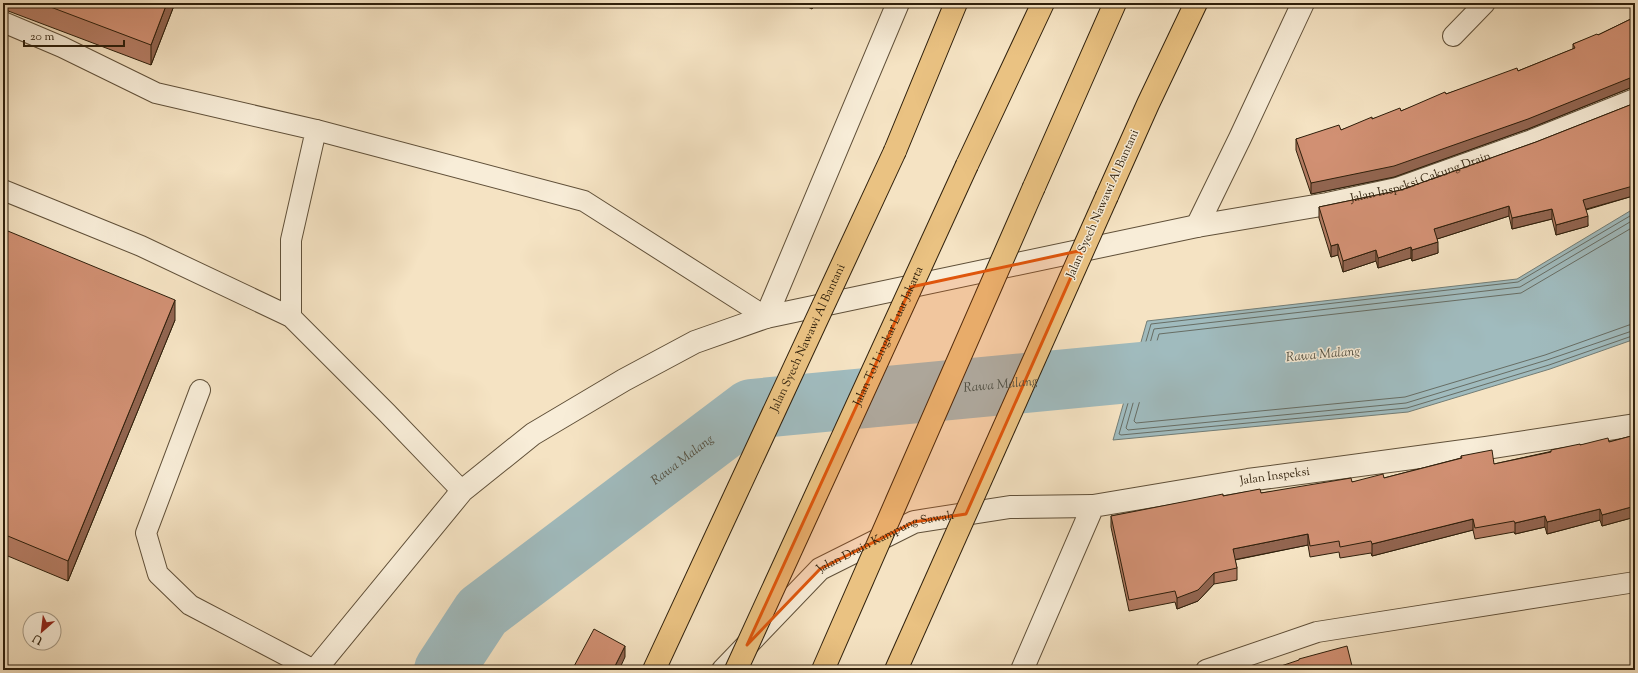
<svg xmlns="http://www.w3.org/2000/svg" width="1638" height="673" font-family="'Sorts Mill Goudy',serif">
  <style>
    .water { fill: #a0bbbe; stroke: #727d76 }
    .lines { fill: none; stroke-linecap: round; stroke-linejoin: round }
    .shore { stroke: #676d64; stroke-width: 1 }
    .river { stroke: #a0bbbe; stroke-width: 60 }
    .service-casing { stroke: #605039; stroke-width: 22 }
    .minor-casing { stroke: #605039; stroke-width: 24 }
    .trunk-casing { stroke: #2e1f0b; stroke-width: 24 }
    .motorway-casing { stroke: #2e1f0b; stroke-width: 24 }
    .service { stroke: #f8edd8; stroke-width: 20 }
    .minor { stroke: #f8edd8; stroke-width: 22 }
    .trunk { stroke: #eac282; stroke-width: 22 }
    .motorway { stroke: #eac282; stroke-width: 22 }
    .trunk-bridge-casing { stroke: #2e1f0b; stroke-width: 24; stroke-linecap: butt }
    .motorway-bridge-casing { stroke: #2e1f0b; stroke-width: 24; stroke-linecap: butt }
    .trunk-bridge { stroke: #eac282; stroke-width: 22 }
    .motorway-bridge { stroke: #eac282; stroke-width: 22 }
    .wall { fill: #b47c63; stroke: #2e1f0b }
    .shaded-wall { fill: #926550; stroke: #2e1f0b }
    .building { fill: #d19073; stroke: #2e1f0b }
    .marked { fill: #df560c; fill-opacity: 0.2; stroke: #df560c; stroke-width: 3; stroke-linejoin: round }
    .labels { text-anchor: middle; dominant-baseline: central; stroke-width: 3; stroke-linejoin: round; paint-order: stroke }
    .street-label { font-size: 12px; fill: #2e1f0b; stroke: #f8edd8 }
    .water-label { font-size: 13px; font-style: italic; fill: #504e41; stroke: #f8edd8 }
  </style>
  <rect width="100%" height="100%" fill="#f5e3c3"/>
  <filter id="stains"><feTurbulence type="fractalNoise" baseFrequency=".005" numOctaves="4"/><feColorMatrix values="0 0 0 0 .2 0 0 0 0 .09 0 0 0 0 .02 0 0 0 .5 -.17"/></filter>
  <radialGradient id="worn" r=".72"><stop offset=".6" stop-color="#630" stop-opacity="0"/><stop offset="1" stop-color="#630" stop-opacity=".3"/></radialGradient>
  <!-- water -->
  <polygon class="water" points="1635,208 1635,339 1550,369 1408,412 1113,440 1147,321 1517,279"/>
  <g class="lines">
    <!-- shore -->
    <g class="shore">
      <polyline points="1635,213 1518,282 1151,324 1119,434 1121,435 1407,408 1549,365 1635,335"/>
      <polyline points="1635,219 1520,287 1154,329 1126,428 1128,430 1406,403 1547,360 1635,330"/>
      <polyline points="1635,226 1521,293 1159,334 1134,421 1136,423 1405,397 1545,355 1629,325 1635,324"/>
    </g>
    <!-- river -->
    <path class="river" id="s1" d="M444 670 482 612 751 409 1214 365"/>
    <!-- service casing -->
    <g class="service-casing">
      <g id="service">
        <polyline points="3,22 62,47 156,93 316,130 291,240 291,317"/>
        <polyline points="1453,36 1485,3"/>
        <polyline points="316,130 584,201 766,317"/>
        <polyline points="3,190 141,246 291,317 387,413 462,491"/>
        <polyline points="200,390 146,533 158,574 190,605 314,670"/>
        <polyline points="1206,670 1317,632 1635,582"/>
      </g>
    </g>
    <!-- minor casing -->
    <g class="minor-casing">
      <g id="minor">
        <polyline points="1197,226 1240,138 1303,3"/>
        <polyline points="766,317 898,3"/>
        <path id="s2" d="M315 670 462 491 533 434 624 380 695 342 766 317 1197 226 1327 204 1397 189 1532 141 1635 100"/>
        <path id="s3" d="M723 670 820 569 914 522 1010 507 1093 506"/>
        <path id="s4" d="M1022 670 1093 506 1248 480 1486 448 1635 425"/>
      </g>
    </g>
    <!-- trunk casing -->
    <g class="trunk-casing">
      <g id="trunk">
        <polyline points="895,151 956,3"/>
        <polyline points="1107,196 1148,104 1196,3"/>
      </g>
    </g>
    <!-- motorway casing -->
    <g class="motorway-casing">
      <g id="motorway">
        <polyline points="967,165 1043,3"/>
        <polyline points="1034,187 1115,3"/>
      </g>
    </g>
    <!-- service -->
    <use href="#service" class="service"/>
    <!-- minor -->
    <use href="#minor" class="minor"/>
    <!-- trunk -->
    <use href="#trunk" class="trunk"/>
    <!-- motorway -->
    <use href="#motorway" class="motorway"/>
    <!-- trunk-bridge casing -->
    <g class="trunk-bridge-casing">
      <g id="trunk-bridge">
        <path id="s5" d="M654 670 895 151"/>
        <polyline points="896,670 1107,196"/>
      </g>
    </g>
    <!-- motorway-bridge casing -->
    <g class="motorway-bridge-casing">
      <g id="motorway-bridge">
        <path id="s6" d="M736 670 967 165"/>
        <polyline points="823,670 1034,187"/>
      </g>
    </g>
    <!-- trunk-bridge -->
    <use href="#trunk-bridge" class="trunk-bridge"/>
    <!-- motorway-bridge -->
    <use href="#motorway-bridge" class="motorway-bridge"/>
  </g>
  <!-- wall -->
  <g class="wall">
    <polygon points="3,3 175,3 151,65 3,9"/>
    <polygon points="799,3 815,3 812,9"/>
    <polygon points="1635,17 1635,88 1630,88 1528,129 1394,177 1311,194 1296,150 1296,139 1341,130 1372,119 1401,111 1446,94 1518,71 1573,49 1573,44 1598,35"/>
    <polygon points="1635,103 1635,187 1633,188 1633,196 1586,210 1588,226 1556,235 1552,219 1512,229 1509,216 1437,239 1438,253 1412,261 1411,258 1378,268 1376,261 1343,272 1338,255 1331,257 1319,218 1319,207 1401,190 1536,142"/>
    <polygon points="3,229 175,320 68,581 3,554"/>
    <polygon points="1635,435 1635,517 1602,526 1600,520 1547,534 1545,527 1515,534 1514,532 1475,539 1473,530 1372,556 1371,553 1340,558 1339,552 1310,557 1308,545 1235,560 1237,568 1237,580 1214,584 1198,601 1177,609 1175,602 1129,611 1111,527 1111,516 1223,496 1261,493 1384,478 1461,458 1461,456 1494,464 1580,445 1609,442"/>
  </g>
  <!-- shaded-wall -->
  <g class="shaded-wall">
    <polygon points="167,3 175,3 151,65 151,45"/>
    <polygon points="812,3 815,3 812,9"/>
    <polygon points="1630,78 1630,88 1528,129 1394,177 1311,194 1311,183"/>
    <polygon points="1635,177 1635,187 1633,188 1633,196 1583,210 1583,200"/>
    <polygon points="1509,206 1509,216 1434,240 1434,229"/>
    <polygon points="1552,209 1552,219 1512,229 1512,218"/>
    <polygon points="1588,216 1588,226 1556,235 1556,225"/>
    <polygon points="1438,242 1438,253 1412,261 1412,250"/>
    <polygon points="1338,244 1338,255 1331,257 1331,246"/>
    <polygon points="1411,247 1411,258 1378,268 1378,258"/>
    <polygon points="1376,250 1376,261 1343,272 1343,261"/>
    <polygon points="175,300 175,320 68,581 68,561"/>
    <polygon points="1635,506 1635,517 1602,526 1602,515"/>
    <polygon points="1600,509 1600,520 1547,534 1547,522"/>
    <polygon points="1545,516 1545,527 1515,534 1515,523"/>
    <polygon points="1473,519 1473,530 1372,556 1372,544"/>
    <polygon points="1308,534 1308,545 1233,560 1233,549"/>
    <polygon points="1214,573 1214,584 1198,601 1177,609 1177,598"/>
    <polygon points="625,646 625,657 619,670 613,670"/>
  </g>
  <!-- building -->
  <g class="building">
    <polygon points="40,3 167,3 151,45"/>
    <polygon points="1635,17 1635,77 1630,78 1528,119 1394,166 1311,183 1296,139 1339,125 1341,130 1372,117 1372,119 1400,108 1401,111 1445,92 1446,94 1517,68 1518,71 1575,48 1573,44 1597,34 1598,35"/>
    <polygon points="1635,103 1635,177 1631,179 1633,186 1583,200 1588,216 1556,225 1552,209 1512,218 1509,206 1434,229 1438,242 1412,250 1411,247 1378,258 1376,250 1343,261 1338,244 1331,246 1319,207 1401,190 1536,142"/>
    <polygon points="3,229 175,300 68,561 3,534"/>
    <polygon points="1635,435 1635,506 1602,515 1600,509 1547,522 1545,516 1515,523 1514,521 1475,528 1473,519 1372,544 1371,541 1340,547 1339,541 1310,546 1308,534 1233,549 1237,568 1214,573 1198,590 1177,598 1175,591 1129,600 1111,516 1223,494 1223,496 1260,489 1261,493 1351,478 1352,482 1383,474 1384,478 1462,458 1461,456 1492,450 1494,464 1551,452 1551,450 1580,444 1580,445 1608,438 1609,442"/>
    <polygon points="594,629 625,646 613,670 572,670"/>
    <polygon points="1347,646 1353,670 1269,670 1299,660 1299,659"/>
  </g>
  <!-- marked area -->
  <path class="marked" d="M1083 250 966 514 914 522 820 569 747 645 911 287Z"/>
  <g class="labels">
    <!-- street labels -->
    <g class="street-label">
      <text stroke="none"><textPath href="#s2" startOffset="1254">Jalan Inspeksi Cakung Drain</textPath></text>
      <text transform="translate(1103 204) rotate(-66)">Jalan Syech Nawawi Al Bantani</text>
      <text stroke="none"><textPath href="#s6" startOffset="367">Jalan Tol Lingkar Luar Jakarta</textPath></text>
      <text stroke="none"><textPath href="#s5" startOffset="366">Jalan Syech Nawawi Al Bantani</textPath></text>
      <text stroke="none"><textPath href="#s4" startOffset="363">Jalan Inspeksi</textPath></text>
      <text stroke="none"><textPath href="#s3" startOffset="212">Jalan Drain Kampung Sawah</textPath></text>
    </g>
    <!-- water labels -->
    <g class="water-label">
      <text transform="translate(1323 355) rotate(-5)">Rawa Malang</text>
      <text stroke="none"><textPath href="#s1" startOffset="657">Rawa Malang</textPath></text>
      <text stroke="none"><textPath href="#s1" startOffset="321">Rawa Malang</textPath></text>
    </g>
  </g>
  <!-- margin -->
  <rect width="1638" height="673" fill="none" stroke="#f5e3c3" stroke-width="16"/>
  <rect x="4" y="4" width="1630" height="665" fill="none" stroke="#2e1f0b" stroke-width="2"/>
  <rect x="8" y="8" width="1622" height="657" fill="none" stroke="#2e1f0b"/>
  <!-- north arrow -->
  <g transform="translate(42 631) rotate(208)"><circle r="19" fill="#f8edd8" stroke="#a79b86"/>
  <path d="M0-3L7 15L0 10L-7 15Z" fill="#8f2418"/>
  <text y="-6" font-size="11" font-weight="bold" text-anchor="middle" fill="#2e1f0b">U</text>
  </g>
  <!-- scale -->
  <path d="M24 40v6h100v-6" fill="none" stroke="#2e1f0b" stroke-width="2"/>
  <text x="30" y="40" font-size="12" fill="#2e1f0b" stroke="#f8edd8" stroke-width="3" paint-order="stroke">20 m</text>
  <rect width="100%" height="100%" filter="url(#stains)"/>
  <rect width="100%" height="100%" fill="url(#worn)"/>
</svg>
